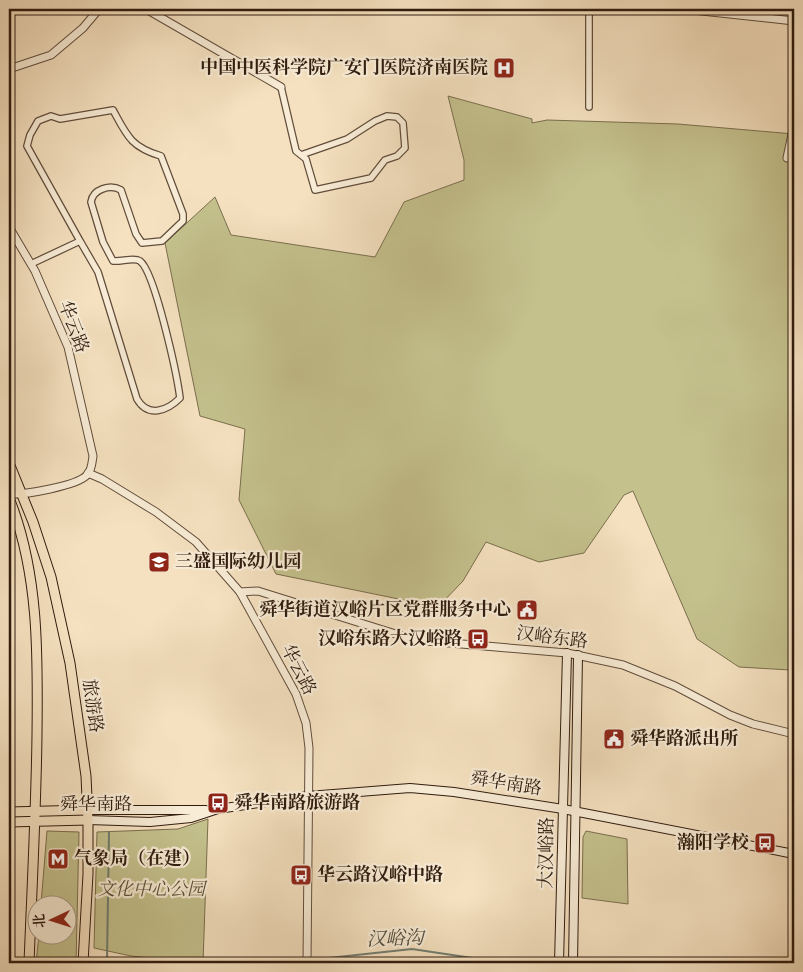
<svg xmlns="http://www.w3.org/2000/svg" width="803" height="972" font-family="'Old Standard TT','Noto Serif SC',serif">
  <style>
    .green { fill: #c4c18d; stroke: #7a6e4e }
    .lines { fill: none; stroke-linecap: round; stroke-linejoin: round }
    .stream { stroke: #717d70; stroke-width: 2 }
    .minor-casing { stroke: #614d3b; stroke-width: 8 }
    .tertiary-casing { stroke: #614d3b; stroke-width: 9 }
    .secondary-casing { stroke: #301c0f; stroke-width: 10 }
    .primary-casing { stroke: #301c0f; stroke-width: 11 }
    .minor { stroke: #f8ecd6; stroke-width: 5.5 }
    .tertiary { stroke: #f8ecd6; stroke-width: 7 }
    .secondary { stroke: #f8ecd6; stroke-width: 8 }
    .primary { stroke: #f5e1c0; stroke-width: 9 }
    .labels { text-anchor: middle; dominant-baseline: central; stroke-width: 4.5; stroke-linejoin: round; paint-order: stroke }
    .poi-label { font-size: 18px; font-weight: bold; fill: #301c0f; stroke: #f8ecd6; text-anchor: start }
    .street-label { font-size: 18px; fill: #301c0f; stroke: #f8ecd6 }
    .park-label { font-size: 18px; font-style: italic; fill: #5c4e35; stroke: #f8ecd6 }
    .water-label { font-size: 19px; font-style: italic; fill: #504d3f; stroke: #f8ecd6 }
  </style>
  <rect width="100%" height="100%" fill="#f5e1c0"/>
  <filter id="stains"><feTurbulence type="fractalNoise" baseFrequency=".004" numOctaves="4"/><feColorMatrix values="0 0 0 0 .2 0 0 0 0 .09 0 0 0 0 .02 0 0 0 .5 -.17"/></filter>
  <radialGradient id="worn" r=".72"><stop offset=".6" stop-color="#630" stop-opacity="0"/><stop offset="1" stop-color="#630" stop-opacity=".3"/></radialGradient>
  <!-- green -->
  <g class="green">
    <polygon points="448,96 532,119 532,123 547,120 678,124 794,134 794,668 790,670 739,667 697,639 633,491 624,495 584,553 539,562 486,542 463,581 438,607 276,574 239,500 245,429 200,416 165,243 215,197 231,235 375,257 404,202 464,180 464,160"/>
    <polygon points="208,819 203,963 131,956 94,948 97,832 178,829"/>
    <polygon points="47,831 79,832 76,963 36,963 39,935 68,934 68,904 41,904"/>
    <polygon points="586,831 627,839 628,904 582,898 583,837"/>
  </g>
  <g class="lines">
    <!-- stream -->
    <g class="stream">
      <polyline points="109,832 107,960 129,963"/>
      <polyline points="310,960 412,949 506,963"/>
      <polyline points="286,963 306,960"/>
    </g>
    <!-- minor casing -->
    <g class="minor-casing">
      <g id="minor">
        <polyline points="281,87 296,151 306,159 315,190 371,178 385,160 397,156 405,148 403,123 397,117 387,116 375,121 347,139 301,155"/>
        <polyline points="589,107 589,9"/>
        <path d="M31 264 80 241 98 272 137 399C148 418 167 411 180 398 177 375 155 272 140 261 134 257 121 262 113 261L103 242 91 202C93 189 110 184 121 190L136 234 142 243 162 241 183 221V214L161 156C131 147 127 136 113 110L60 119 51 116 38 121 30 135 27 146 80 241"/>
      </g>
    </g>
    <!-- tertiary casing -->
    <g class="tertiary-casing">
      <g id="tertiary">
        <polyline points="146,9 281,87"/>
        <polyline points="683,9 794,21"/>
        <polyline points="9,69 51,55 83,28 99,9"/>
        <polyline points="787,158 794,125"/>
        <path d="M9 227 35 271 68 347 93 456C92 462 92 470 87 475 77 486 24 495 9 494"/>
        <polyline points="88,473 102,479 156,512 196,542 240,592 296,694 306,723 309,748 307,963"/>
        <polyline points="240,592 258,591 415,640 567,653 623,665 675,686 730,715 753,724 794,734"/>
      </g>
    </g>
    <!-- secondary casing -->
    <g class="secondary-casing">
      <g id="secondary">
        <polyline points="88,810 206,810"/>
        <polyline points="88,820 150,822 191,818 218,809 308,796 410,788 454,792 563,809 794,854"/>
        <polyline points="559,963 567,653"/>
        <polyline points="573,963 578,655"/>
      </g>
    </g>
    <!-- primary casing -->
    <g class="primary-casing">
      <g id="primary">
        <polyline points="9,463 33,522 51,577 70,663 86,776 88,820 88,874 83,963"/>
        <path d="M9 498C39 572 38 656 37 735 36 811 32 887 29 963"/>
        <polyline points="9,812 88,810"/>
        <polyline points="9,822 88,820"/>
      </g>
    </g>
    <!-- minor -->
    <use href="#minor" class="minor"/>
    <!-- tertiary -->
    <use href="#tertiary" class="tertiary"/>
    <!-- secondary -->
    <use href="#secondary" class="secondary"/>
    <!-- primary -->
    <use href="#primary" class="primary"/>
  </g>
  <!-- icons -->
  <defs>
    <g id="hospital-square" transform="scale(1.125)"><rect x="-9" y="-9" width="18" height="18" rx="4" fill="#8f2418" stroke="#f8ecd6"/><path d="M-5-5h3v3.5h4V-5h3V5h-3V1.5h-4V5h-3Z" fill="#fff"/></g>
    <g id="school-square" transform="scale(1.125)"><rect x="-9" y="-9" width="18" height="18" rx="4" fill="#8f2418" stroke="#f8ecd6"/><path d="M0-5L7-2L0 1L-7-2ZM-4 1L0 2.5L4 1V4Q0 6-4 4Z" fill="#fff"/></g>
    <g id="civic-square" transform="scale(1.125)"><rect x="-9" y="-9" width="18" height="18" rx="4" fill="#8f2418" stroke="#f8ecd6"/><path d="M-.6-6.5H3V-4.5H.6V-3L4-1V1h2V6H-6V1h2V-1L-.6-3ZM-1.2 2.5V6h2.4V2.5Z" fill="#fff"/></g>
    <g id="bus-square" transform="scale(1.125)"><rect x="-9" y="-9" width="18" height="18" rx="4" fill="#8f2418" stroke="#f8ecd6"/><path d="M-5-6H5V4H4V6H2V4H-2V6H-4V4H-5ZM-3.5-4V0h7V-4ZM-3.5 1.2v1.5H-2V1.2ZM2 1.2v1.5H3.5V1.2Z" fill="#fff"/></g>
    <g id="metro-square" transform="scale(1.125)"><rect x="-9" y="-9" width="18" height="18" rx="4" fill="#8f2418" stroke="#f8ecd6"/><path d="M-5.5 5V-5H-3L0 0L3-5H5.5V5H3V-.5L0 4L-3-.5V5Z" fill="#fff"/></g>
  </defs>
  <g fill-rule="evenodd">
    <use href="#hospital-square" x="504" y="68"/>
    <use href="#school-square" x="159" y="562"/>
    <use href="#civic-square" x="527" y="610"/>
    <use href="#bus-square" x="478" y="639"/>
    <use href="#civic-square" x="614" y="739"/>
    <use href="#bus-square" x="218" y="803"/>
    <use href="#bus-square" x="765" y="843"/>
    <use href="#metro-square" x="58" y="859"/>
    <use href="#bus-square" x="301" y="875"/>
  </g>
  <g class="labels">
    <!-- poi labels -->
    <g class="poi-label">
      <text x="488" y="68" text-anchor="end">中国中医科学院广安门医院济南医院</text>
      <text x="175" y="562">三盛国际幼儿园</text>
      <text x="511" y="610" text-anchor="end">舜华街道汉峪片区党群服务中心</text>
      <text x="462" y="639" text-anchor="end">汉峪东路大汉峪路</text>
      <text x="630" y="739">舜华路派出所</text>
      <text x="234" y="803">舜华南路旅游路</text>
      <text x="749" y="843" text-anchor="end">瀚阳学校</text>
      <text x="74" y="859">气象局（在建）</text>
      <text x="317" y="875">华云路汉峪中路</text>
    </g>
    <!-- street labels -->
    <g class="street-label">
      <text transform="translate(73 327) rotate(69)">华云路</text>
      <text transform="translate(552 638) rotate(7)">汉峪东路</text>
      <text transform="translate(298 670) rotate(63)">华云路</text>
      <text transform="translate(92 706) rotate(82)">旅游路</text>
      <text transform="translate(506 784) rotate(9)">舜华南路</text>
      <text x="96" y="805">舜华南路</text>
      <text transform="translate(547 853) rotate(-89)">大汉峪路</text>
    </g>
    <!-- park labels -->
    <g class="park-label">
      <text x="151" y="890">文化中心公园</text>
    </g>
    <!-- water labels -->
    <g class="water-label">
      <text transform="translate(395 940) rotate(-2)">汉峪沟</text>
    </g>
  </g>
  <!-- margin -->
  <rect width="803" height="972" fill="none" stroke="#f5e1c0" stroke-width="30"/>
  <rect x="10" y="10" width="783" height="952" fill="none" stroke="#301c0f" stroke-width="2.5"/>
  <rect x="15" y="15" width="773" height="942" fill="none" stroke="#301c0f"/>
  <!-- north arrow -->
  <g transform="translate(52 920) rotate(266)"><circle r="24" fill="#f8ecd6" stroke="#a89986"/>
  <path d="M0-4L9 19L0 12L-9 19Z" fill="#8f2418"/>
  <text y="-8" font-size="14" font-weight="bold" text-anchor="middle" fill="#301c0f">北</text>
  </g>
  <rect width="100%" height="100%" filter="url(#stains)"/>
  <rect width="100%" height="100%" fill="url(#worn)"/>
</svg>
